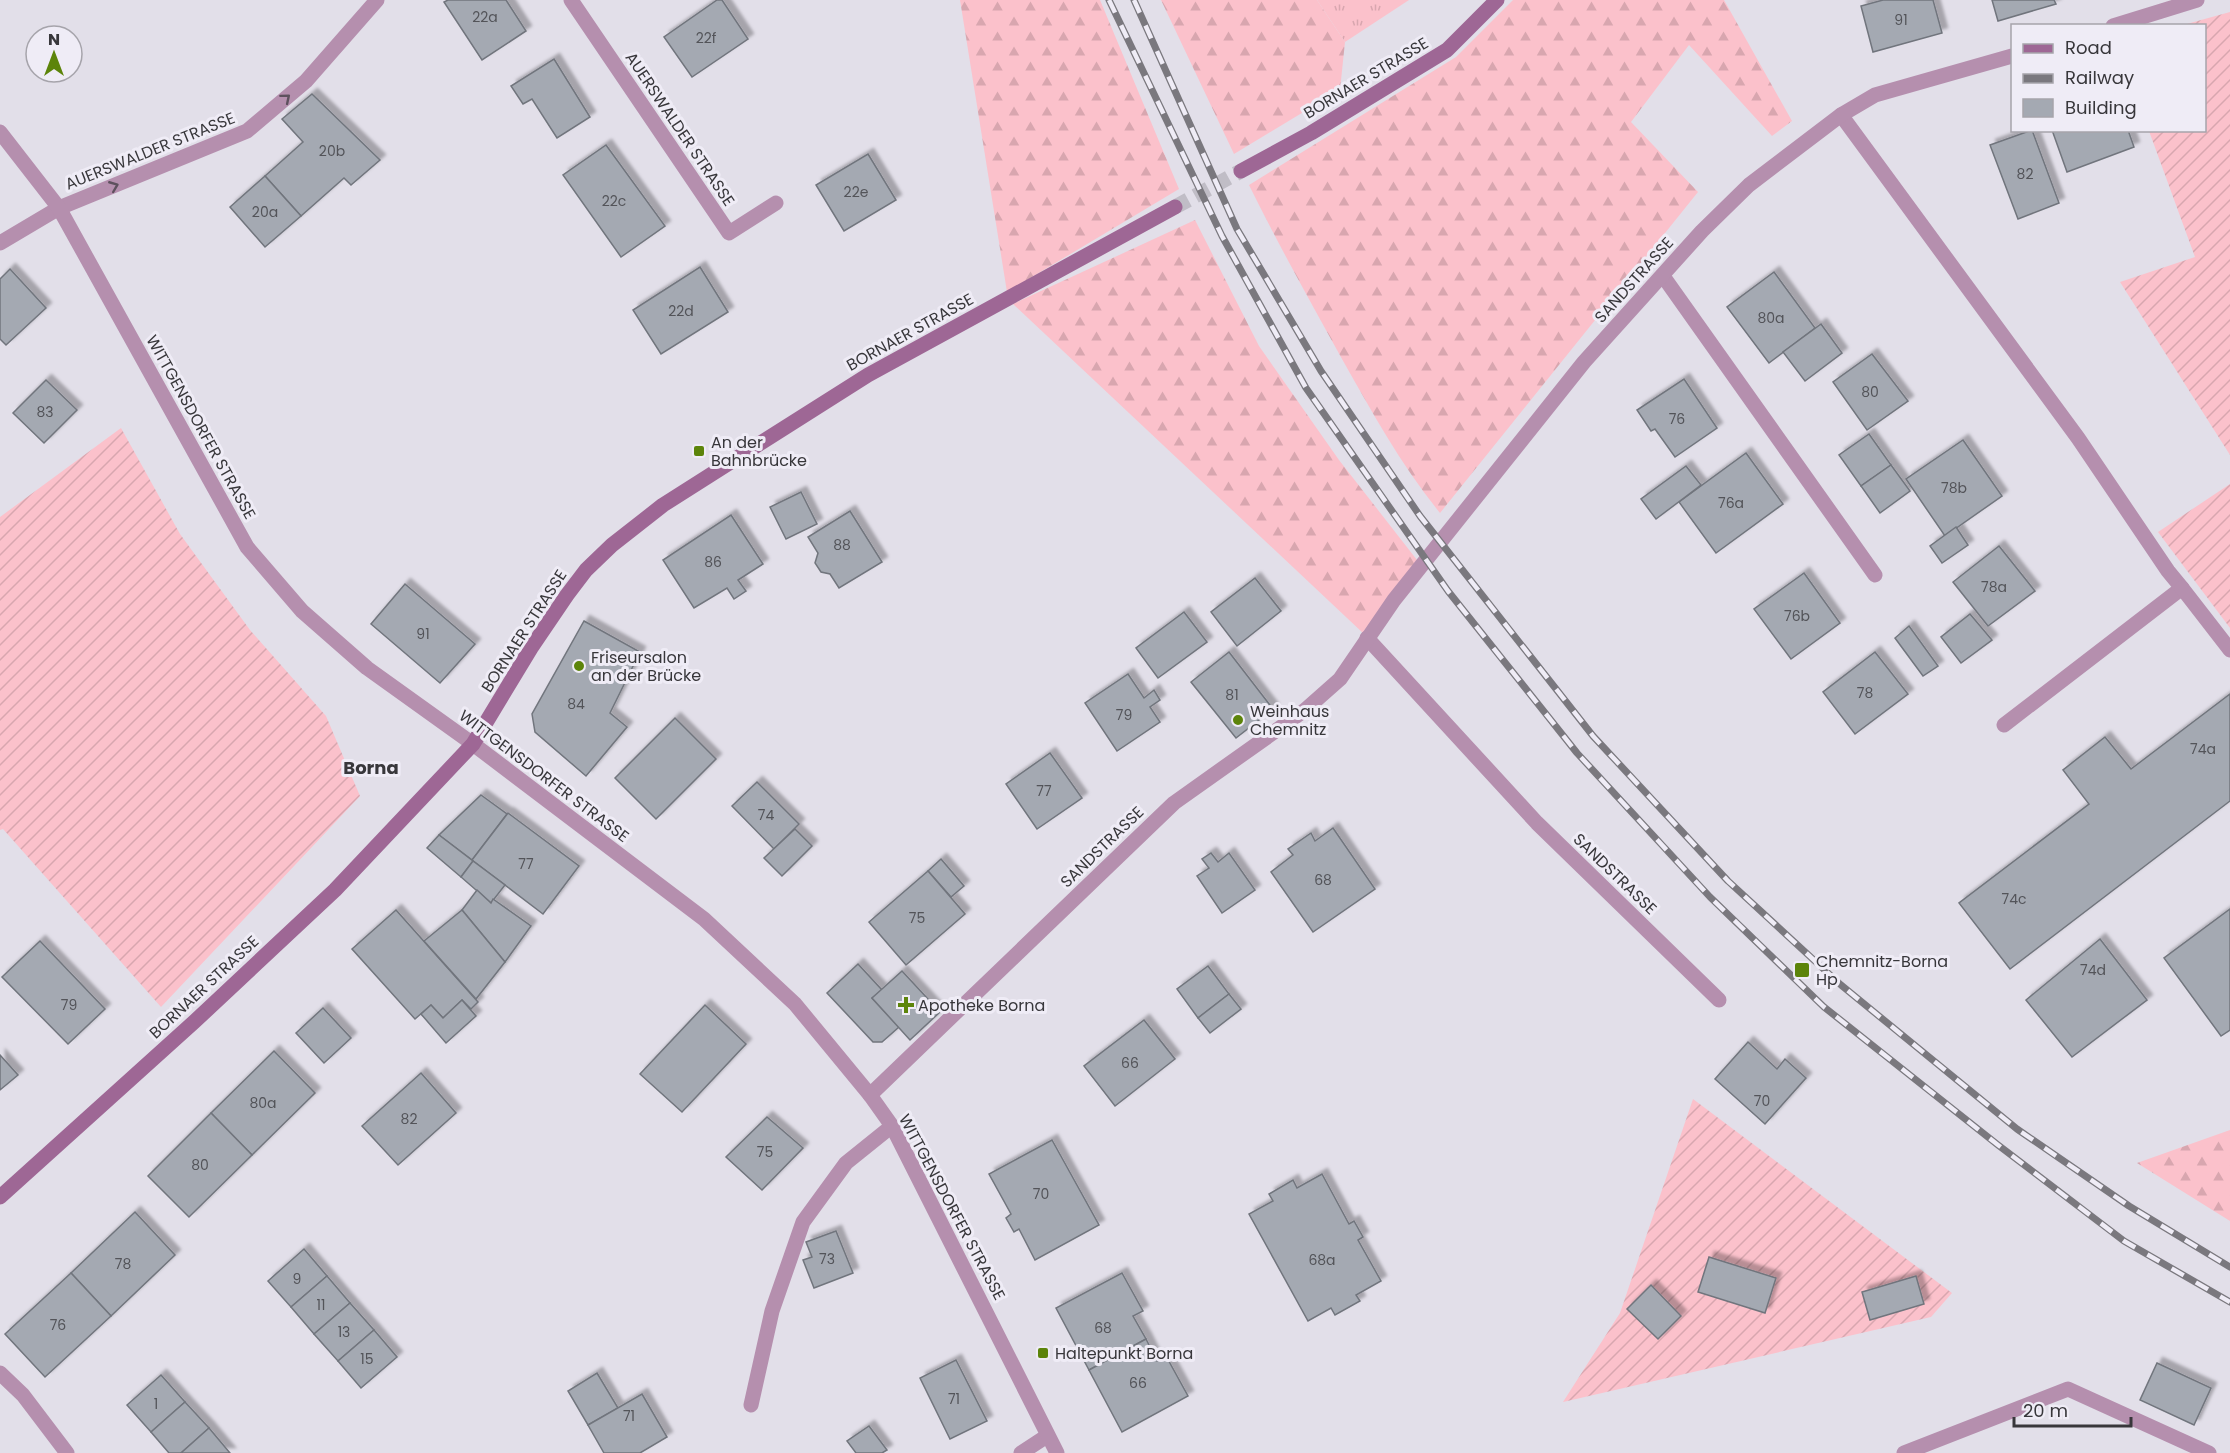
<svg xmlns="http://www.w3.org/2000/svg" width="2230" height="1453" font-family="Poppins,sans-serif">
  <style>
    .grass { fill: url(#grass-tufts) }
    .forest { fill: url(#forest-firs) }
    .garden { fill: url(#garden-furrows) }
    .building { fill: #a4a9b2; stroke: #71757d; stroke-width: 1.5; filter: url(#shadow) }
    .lines { fill: none; stroke-linecap: round; stroke-linejoin: round }
    .secondary-tunnel { stroke: #c0bdc6; stroke-width: 15; stroke-dasharray: 15 8; stroke-linecap: butt }
    .service { stroke: #b58fae; stroke-width: 15 }
    .minor { stroke: #b58fae; stroke-width: 15 }
    .tertiary { stroke: #b58fae; stroke-width: 15 }
    .secondary { stroke: #9e6795; stroke-width: 15 }
    .rail-casing { stroke: #7a787e; stroke-width: 7 }
    .rail { stroke: #efecf6; stroke-width: 4.5; stroke-dasharray: 14; stroke-linecap: butt }
    .oneway { stroke: #5e515e }
    .poi-dot { fill: #5c840a; stroke: #efecf6; stroke-width: 2 }
    .labels { text-anchor: middle; dominant-baseline: central; stroke-width: 6; stroke-linejoin: round; paint-order: stroke }
    .number-label { font-size: 14px; fill: #535459 }
    .street-label { font-size: 16px; fill: #38373b; stroke: #efecf6 }
    .poi-label { font-size: 16px; fill: #38373b; stroke: #efecf6; text-anchor: start }
    .neighbourhood-label { font-size: 18px; font-weight: bold; fill: #38373b; stroke: #efecf6 }
  </style>
  <defs>
    <pattern id="grass-tufts" width="24" height="20" patternUnits="userSpaceOnUse" patternTransform="scale(1.5)"><rect width="24" height="20" fill="#fbc1cb"/><path d="M3 7l-1-3M5 7V3M7 7l1-3M15 17l-1-3M17 17v-4M19 17l1-3" fill="none" stroke="#d8a6af"/></pattern>
    <pattern id="forest-firs" width="22" height="20" patternUnits="userSpaceOnUse" patternTransform="scale(1.5)"><rect width="22" height="20" fill="#fbc1cb"/><path d="M5 1l3.5 6h-7zM16 11l3.5 6h-7z" fill="#d8a6af"/></pattern>
    <pattern id="garden-furrows" width="10" height="10" patternUnits="userSpaceOnUse" patternTransform="scale(1.5)"><rect width="10" height="10" fill="#fbc1cb"/><path d="M-1 1l2-2M0 10L10 0M9 11l2-2" fill="none" stroke="#d8a6af"/></pattern>
    <filter id="shadow"><feDropShadow dx="5.5" dy="-5.5" stdDeviation="1.5" flood-color="#0004"/></filter>
  </defs>
  <rect width="100%" height="100%" fill="#e2dfe9"/>
  <!-- grass -->
  <polygon class="grass" points="1317,0 1409,0 1345,42"/>
  <!-- forest -->
  <g class="forest">
    <polygon points="960,0 1100,0 1179,189 1007,292"/>
    <polygon points="1161,0 1317,0 1345,42 1340,90 1234,154"/>
    <path d="M1513 0H1724L1792 121 1772 136 1689 45 1631 122 1698 192 1440 513C1401 465 1372 412 1342 359 1310 301 1278 244 1249 185L1456 57Z"/>
    <polygon points="1195,220 1259,346 1339,460 1417,560 1364,634 1013,304"/>
    <polygon points="2230,1130 2230,1221 2137,1163"/>
  </g>
  <!-- garden -->
  <g class="garden">
    <polygon points="2230,12 2230,455 2120,282 2195,257 2149,131 2204,130 2204,26 2183,25"/>
    <polygon points="121,428 180,534 250,630 326,716 360,796 161,1007 3,829 0,830 0,517"/>
    <polygon points="2230,484 2230,628 2158,532"/>
    <polygon points="1693,1099 1952,1293 1931,1317 1563,1402 1620,1313"/>
  </g>
  <!-- building -->
  <g class="building">
    <polygon points="448,0 506,0 526,31 482,60 444,2"/>
    <polygon points="717,0 722,0 748,39 692,77 664,37"/>
    <polygon points="1883,0 1933,0 1942,33 1873,52 1861,6"/>
    <polygon points="1992,0 2054,0 2056,4 1998,21"/>
    <polygon points="554,59 590,117 557,138 532,99 523,104 511,86"/>
    <polygon points="312,94 380,160 351,185 344,178 301,216 265,176 303,142 282,119"/>
    <polygon points="2032,130 2059,203 2018,219 1990,145"/>
    <polygon points="2052,130 2128,130 2134,147 2067,172"/>
    <polygon points="606,145 665,226 621,257 563,175"/>
    <polygon points="868,154 896,200 844,231 816,185"/>
    <polygon points="265,176 301,216 265,247 230,207"/>
    <polygon points="700,267 728,312 661,354 633,310"/>
    <polygon points="10,269 46,308 6,345 0,339 0,279"/>
    <polygon points="1774,272 1815,328 1769,363 1727,307"/>
    <polygon points="1821,324 1842,353 1805,381 1783,352"/>
    <polygon points="1872,354 1908,401 1867,430 1833,382"/>
    <polygon points="1684,379 1717,428 1675,457 1655,429 1651,431 1637,410"/>
    <polygon points="46,380 77,410 44,443 13,413"/>
    <polygon points="1869,434 1891,465 1861,486 1839,455"/>
    <polygon points="1963,440 2002,496 1945,536 1906,479"/>
    <polygon points="1746,453 1783,504 1716,553 1679,502"/>
    <polygon points="1891,465 1910,491 1880,513 1861,486"/>
    <polygon points="1686,466 1701,485 1656,519 1641,499"/>
    <polygon points="801,492 817,524 786,539 770,507"/>
    <polygon points="850,511 882,562 839,588 830,574 821,572 815,563 818,553 808,537"/>
    <polygon points="731,515 763,564 738,580 746,591 734,599 727,588 694,608 663,560"/>
    <polygon points="1956,527 1968,545 1942,563 1930,546"/>
    <polygon points="1999,546 2035,591 1988,626 1953,582"/>
    <polygon points="1804,573 1840,623 1791,659 1754,609"/>
    <polygon points="1255,578 1281,611 1237,646 1211,612"/>
    <polygon points="405,584 475,644 440,683 371,624"/>
    <polygon points="1184,612 1207,642 1158,678 1136,648"/>
    <polygon points="1970,614 1992,640 1961,663 1941,637"/>
    <polygon points="584,621 640,652 610,713 627,727 586,776 535,732 532,714"/>
    <polygon points="1909,626 1938,666 1923,676 1895,638"/>
    <polygon points="1229,652 1273,709 1236,738 1191,682"/>
    <polygon points="1875,652 1908,694 1855,734 1823,692"/>
    <polygon points="1128,674 1144,698 1154,690 1160,700 1150,707 1160,722 1117,751 1085,703"/>
    <polygon points="2230,694 2230,801 2010,969 1959,903 2089,804 2063,770 2105,737 2131,769"/>
    <polygon points="675,718 716,759 656,819 615,778"/>
    <polygon points="1050,753 1082,798 1037,829 1006,784"/>
    <polygon points="757,782 799,824 774,849 732,806"/>
    <polygon points="481,795 507,814 472,860 439,835"/>
    <polygon points="508,813 579,866 543,914 472,860"/>
    <polygon points="1333,828 1375,889 1313,932 1271,872 1293,855 1288,849 1311,833 1315,841"/>
    <polygon points="795,829 812,846 782,876 764,858"/>
    <polygon points="439,835 473,861 461,877 427,848"/>
    <polygon points="1211,853 1218,862 1229,853 1255,890 1222,913 1197,876 1209,868 1202,859"/>
    <polygon points="941,859 964,886 951,897 928,871"/>
    <polygon points="473,861 505,885 491,903 461,877"/>
    <polygon points="928,871 965,914 906,965 869,922"/>
    <polygon points="477,890 491,903 493,899 531,926 505,962 462,910"/>
    <polygon points="2230,909 2230,1030 2221,1036 2164,958"/>
    <polygon points="396,910 478,1002 471,1009 462,1000 443,1018 431,1005 415,1019 352,949"/>
    <polygon points="462,910 505,962 476,999 424,941"/>
    <polygon points="2100,939 2147,1000 2072,1057 2026,1000"/>
    <polygon points="40,941 105,1009 68,1044 2,977"/>
    <polygon points="858,964 882,990 872,998 899,1027 882,1042 873,1042 827,993"/>
    <polygon points="1208,966 1229,994 1198,1018 1177,989"/>
    <polygon points="902,971 940,1012 910,1040 872,998"/>
    <polygon points="1229,994 1241,1009 1210,1033 1198,1018"/>
    <polygon points="462,1000 476,1016 446,1043 421,1014 431,1005 443,1018"/>
    <polygon points="705,1005 746,1044 682,1112 640,1074"/>
    <polygon points="323,1008 351,1038 324,1063 296,1033"/>
    <polygon points="1144,1020 1175,1059 1115,1106 1084,1066"/>
    <polygon points="1748,1042 1777,1069 1785,1059 1806,1078 1765,1124 1715,1079"/>
    <polygon points="274,1051 315,1093 252,1155 211,1113"/>
    <polygon points="0,1055 18,1075 0,1090"/>
    <polygon points="421,1073 456,1113 398,1165 362,1126"/>
    <polygon points="211,1113 252,1155 189,1217 148,1176"/>
    <polygon points="767,1117 803,1148 762,1190 726,1157"/>
    <polygon points="1052,1140 1099,1225 1035,1260 1019,1229 1014,1232 1006,1218 1011,1214 989,1174"/>
    <polygon points="1322,1174 1349,1224 1354,1221 1363,1237 1358,1240 1381,1281 1356,1295 1360,1301 1335,1315 1331,1308 1308,1321 1249,1214 1273,1201 1269,1194 1293,1180 1297,1188"/>
    <polygon points="135,1212 175,1255 111,1316 71,1273"/>
    <polygon points="836,1231 853,1273 814,1288 803,1260 812,1257 806,1242"/>
    <polygon points="304,1249 327,1276 291,1307 268,1281"/>
    <polygon points="1709,1257 1776,1278 1765,1313 1698,1292"/>
    <polygon points="71,1273 111,1316 45,1377 5,1334"/>
    <polygon points="1122,1273 1143,1311 1133,1316 1146,1339 1089,1370 1056,1308"/>
    <polygon points="327,1276 350,1303 314,1334 291,1307"/>
    <polygon points="1916,1276 1924,1304 1870,1320 1862,1292"/>
    <polygon points="1651,1285 1681,1316 1658,1339 1627,1309"/>
    <polygon points="350,1303 374,1330 338,1361 314,1334"/>
    <polygon points="374,1330 397,1357 361,1388 338,1361"/>
    <polygon points="1146,1339 1157,1361 1166,1356 1188,1396 1122,1432 1089,1370"/>
    <polygon points="956,1360 987,1421 950,1439 920,1378"/>
    <polygon points="2157,1363 2211,1388 2194,1425 2140,1400"/>
    <polygon points="597,1373 618,1408 588,1425 568,1391"/>
    <polygon points="161,1375 185,1402 151,1432 127,1405"/>
    <polygon points="642,1394 667,1437 640,1453 604,1453 588,1425"/>
    <polygon points="185,1402 209,1428 181,1453 169,1453 151,1432"/>
    <polygon points="869,1426 887,1450 882,1453 856,1453 847,1441"/>
    <polygon points="209,1428 230,1453 181,1453"/>
  </g>
  <g class="lines">
    <!-- secondary-tunnel -->
    <polyline class="secondary-tunnel" points="1175,207 1241,171"/>
    <!-- service -->
    <g class="service">
      <polyline points="1841,115 2078,438 2168,571 2182,588 2004,725"/>
      <polyline points="1663,276 1875,575"/>
      <polyline points="2182,588 2230,650"/>
      <polyline points="1367,638 1537,823 1719,1000"/>
      <polyline points="751,1405 772,1311 803,1222 846,1163 892,1126"/>
    </g>
    <!-- minor -->
    <g class="minor">
      <polyline points="571,0 729,233 776,203"/>
      <polyline points="2113,26 2197,0"/>
      <polyline points="0,243 59,208 247,131 306,81 377,0"/>
      <polyline points="870,1095 1174,803 1305,710 1340,679 1394,600 1584,362 1702,231 1749,185 1841,115 1875,95 2012,56"/>
      <polyline points="0,1373 23,1395 67,1453"/>
      <polyline points="1021,1453 1047,1436"/>
      <polyline points="1904,1453 2068,1389 2209,1453"/>
    </g>
    <!-- tertiary -->
    <polyline class="tertiary" points="0,132 59,208 247,547 302,611 367,668 473,744 704,919 795,1004 870,1095 892,1126 1057,1453"/>
    <!-- secondary -->
    <g class="secondary">
      <polyline points="1241,171 1311,133 1447,50 1497,0"/>
      <polyline points="0,1197 194,1022 335,890 473,744 531,648 567,595 586,570 612,545 663,505 868,375 1175,207"/>
    </g>
    <!-- rail casing -->
    <g class="rail-casing">
      <g id="rail">
        <polyline points="1109,0 1222,236 1306,388 1448,591 1577,753 1710,897 1824,1007 1998,1145 2124,1241 2230,1302"/>
        <polyline points="1134,0 1237,229 1321,371 1420,516 1593,736 1728,881 1841,985 2017,1129 2129,1206 2230,1267"/>
      </g>
    </g>
    <!-- rail -->
    <use href="#rail" class="rail"/>
  </g>
  <!-- one-way arrows -->
  <defs><path id="oneway-chevron" d="M-2-3.5L2.5 0L-2 3.5" fill="none" stroke-width="1.6" stroke-linecap="round" stroke-linejoin="round" transform="scale(1.5)"/></defs>
  <g class="oneway">
    <use href="#oneway-chevron" transform="translate(286 98) rotate(-40)"/>
    <use href="#oneway-chevron" transform="translate(114 186) rotate(-22)"/>
  </g>
  <!-- markers -->
  <g class="poi-dot">
    <rect x="693" y="445" width="12" height="12" rx="3"/>
    <circle cx="579" cy="666" r="6"/>
    <circle cx="1238" cy="720" r="6"/>
    <rect x="1794" y="962" width="16" height="16" rx="3"/>
    <path d="M903 996h6v6h6v6h-6v6h-6v-6h-6v-6h6z"/>
    <rect x="1037" y="1347" width="12" height="12" rx="3"/>
  </g>
  <g class="labels">
    <!-- number labels -->
    <g class="number-label">
      <text x="485" y="17">22a</text>
      <text x="1901" y="20">91</text>
      <text x="706" y="38">22f</text>
      <text x="332" y="151">20b</text>
      <text x="2025" y="174">82</text>
      <text x="856" y="192">22e</text>
      <text x="614" y="201">22c</text>
      <text x="265" y="212">20a</text>
      <text x="681" y="311">22d</text>
      <text x="1771" y="318">80a</text>
      <text x="1870" y="392">80</text>
      <text x="45" y="412">83</text>
      <text x="1677" y="419">76</text>
      <text x="1954" y="488">78b</text>
      <text x="1731" y="503">76a</text>
      <text x="842" y="545">88</text>
      <text x="713" y="562">86</text>
      <text x="1994" y="587">78a</text>
      <text x="1797" y="616">76b</text>
      <text x="423" y="634">91</text>
      <text x="1865" y="693">78</text>
      <text x="1232" y="695">81</text>
      <text x="576" y="704">84</text>
      <text x="1124" y="715">79</text>
      <text x="2203" y="749">74a</text>
      <text x="1044" y="791">77</text>
      <text x="766" y="815">74</text>
      <text x="526" y="864">77</text>
      <text x="1323" y="880">68</text>
      <text x="2014" y="899">74c</text>
      <text x="917" y="918">75</text>
      <text x="2093" y="970">74d</text>
      <text x="69" y="1005">79</text>
      <text x="1130" y="1063">66</text>
      <text x="1762" y="1101">70</text>
      <text x="263" y="1103">80a</text>
      <text x="409" y="1119">82</text>
      <text x="765" y="1152">75</text>
      <text x="200" y="1165">80</text>
      <text x="1041" y="1194">70</text>
      <text x="827" y="1259">73</text>
      <text x="1322" y="1260">68a</text>
      <text x="123" y="1264">78</text>
      <text x="297" y="1279">9</text>
      <text x="321" y="1305">11</text>
      <text x="58" y="1325">76</text>
      <text x="1103" y="1328">68</text>
      <text x="344" y="1332">13</text>
      <text x="367" y="1359">15</text>
      <text x="1138" y="1383">66</text>
      <text x="954" y="1399">71</text>
      <text x="156" y="1404">1</text>
      <text x="629" y="1416">71</text>
    </g>
    <!-- street labels -->
    <g class="street-label">
      <text transform="translate(1366 78) rotate(-31)">BORNAER STRASSE</text>
      <text transform="translate(680 129) rotate(56)">AUERSWALDER STRASSE</text>
      <text transform="translate(150 151) rotate(-22)">AUERSWALDER STRASSE</text>
      <text transform="translate(1634 280) rotate(-48)">SANDSTRASSE</text>
      <text transform="translate(910 332) rotate(-29)">BORNAER STRASSE</text>
      <text transform="translate(201 427) rotate(61)">WITTGENSDORFER STRASSE</text>
      <text transform="translate(524 631) rotate(-57)">BORNAER STRASSE</text>
      <text transform="translate(544 776) rotate(37)">WITTGENSDORFER STRASSE</text>
      <text transform="translate(1102 847) rotate(-44)">SANDSTRASSE</text>
      <text transform="translate(1615 874) rotate(44)">SANDSTRASSE</text>
      <text transform="translate(204 987) rotate(-43)">BORNAER STRASSE</text>
      <text transform="translate(952 1207) rotate(62)">WITTGENSDORFER STRASSE</text>
    </g>
    <!-- poi labels -->
    <g class="poi-label">
      <text x="711" y="442">An der<tspan x="711" dy="18">Bahnbrücke</tspan></text>
      <text x="591" y="657">Friseursalon<tspan x="591" dy="18">an der Brücke</tspan></text>
      <text x="1250" y="711">Weinhaus<tspan x="1250" dy="18">Chemnitz</tspan></text>
      <text x="1816" y="961">Chemnitz-Borna<tspan x="1816" dy="18">Hp</tspan></text>
      <text x="918" y="1005">Apotheke Borna</text>
      <text x="1055" y="1353">Haltepunkt Borna</text>
    </g>
    <!-- neighbourhood labels -->
    <g class="neighbourhood-label">
      <text x="371" y="767">Borna</text>
    </g>
  </g>
  <!-- legend -->
  <rect x="2011" y="24" width="195" height="108" fill="#efecf6" stroke="#a6a4ab" stroke-width="1.5"/>
  <rect x="2023" y="44" width="30" height="9" fill="#9e6795" stroke="#a6a4ab" stroke-width="1.5"/>
  <text x="2065" y="54" font-size="18" fill="#38373b">Road</text>
  <rect x="2023" y="74" width="30" height="9" fill="#7a787e" stroke="#a6a4ab" stroke-width="1.5"/>
  <text x="2065" y="84" font-size="18" fill="#38373b">Railway</text>
  <rect x="2023" y="99" width="30" height="18" fill="#a4a9b2" stroke="#a6a4ab" stroke-width="1.5"/>
  <text x="2065" y="114" font-size="18" fill="#38373b">Building</text>
  <!-- north arrow -->
  <g transform="translate(54 54)"><circle r="28" fill="#efecf6" stroke="#a6a4ab" stroke-width="1.5"/>
  <path d="M0-4.5L10 22L0 15L-10 22Z" fill="#5c840a"/>
  <text y="-9" font-size="16" font-weight="bold" text-anchor="middle" fill="#38373b">N</text>
  </g>
  <!-- scale -->
  <path d="M2014 1417v9h117v-9" fill="none" stroke="#38373b" stroke-width="3"/>
  <text x="2023" y="1417" font-size="18" fill="#38373b" stroke="#efecf6" stroke-width="4.5" paint-order="stroke">20 m</text>
</svg>
